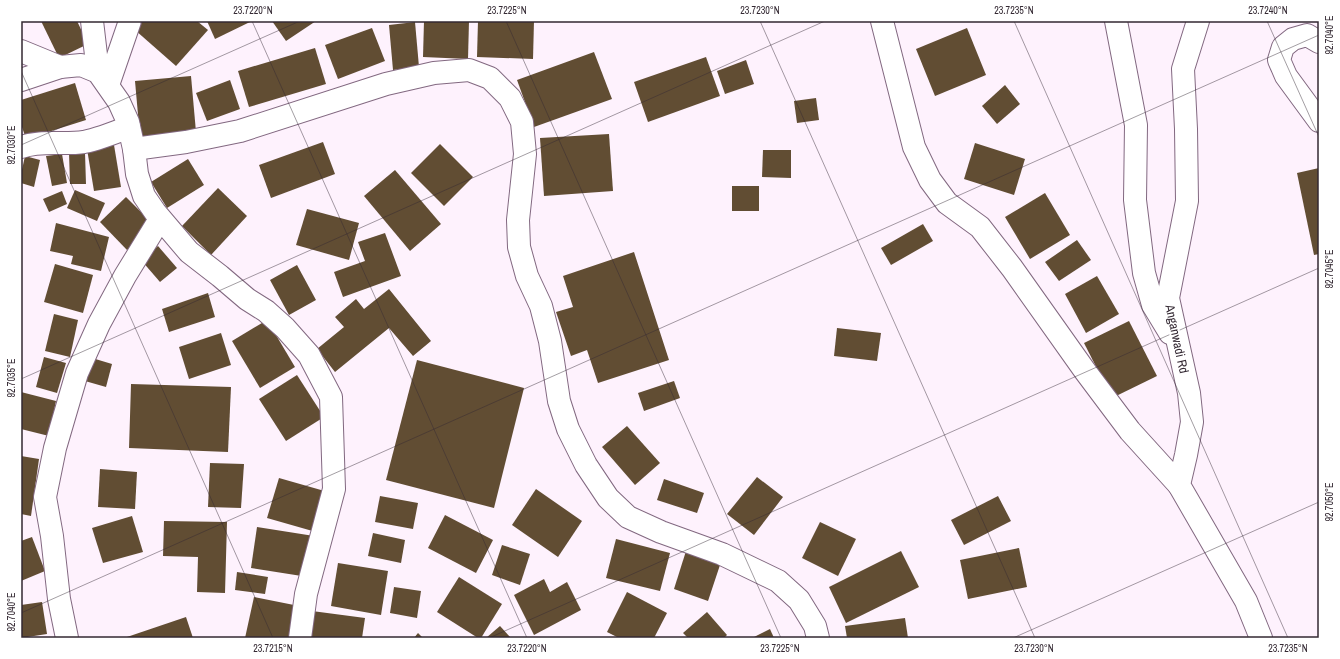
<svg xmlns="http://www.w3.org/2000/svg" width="1340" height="659" font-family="'Archivo Narrow',sans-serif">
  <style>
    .building { fill: #614d33 }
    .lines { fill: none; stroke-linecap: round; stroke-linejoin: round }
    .minor-casing { stroke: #826880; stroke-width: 24 }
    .minor { stroke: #fff; stroke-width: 22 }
    .ticks { fill: none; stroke: #332832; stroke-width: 1; stroke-opacity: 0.45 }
    .labels { text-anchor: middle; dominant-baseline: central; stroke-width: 4; stroke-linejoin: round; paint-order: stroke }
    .street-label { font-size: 13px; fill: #332832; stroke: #fff }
    .neatline { fill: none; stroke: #332832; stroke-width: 1.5 }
    .ticks-label { font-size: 10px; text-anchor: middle; fill: #332832 }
  </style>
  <rect width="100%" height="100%" fill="#fef2fd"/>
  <!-- building -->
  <g class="building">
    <polygon points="41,21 77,21 88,44 59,58"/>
    <polygon points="142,21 197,21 208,30 176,66 135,30"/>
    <polygon points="207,21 252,21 215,39"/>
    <polygon points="272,21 316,21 286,41"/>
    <polygon points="424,21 469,21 468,59 423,57"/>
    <polygon points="478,21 534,21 533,59 477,57"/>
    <polygon points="415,22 419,67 393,70 389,25"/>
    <polygon points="372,28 385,61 338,79 325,45"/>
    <polygon points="967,28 986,75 935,96 916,49"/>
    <polygon points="315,48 326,84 249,107 238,71"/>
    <polygon points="594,52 612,99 534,127 517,80"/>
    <polygon points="706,57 720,96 648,122 634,82"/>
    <polygon points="746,60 754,84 725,94 717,71"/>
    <polygon points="191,76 196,132 140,137 135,81"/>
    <polygon points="230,80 240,109 207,121 196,93"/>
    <polygon points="75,83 86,120 26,139 21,124 21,100"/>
    <polygon points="1005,85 1020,104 997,124 982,106"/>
    <polygon points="816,98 819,120 797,123 794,101"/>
    <polygon points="609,134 613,191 544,196 540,138"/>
    <polygon points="323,142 335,174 271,198 259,165"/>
    <polygon points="975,143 1025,159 1014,195 964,179"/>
    <polygon points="440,144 473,177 444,206 411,173"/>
    <polygon points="114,145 121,187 94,191 87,149"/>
    <polygon points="763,150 791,150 791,178 762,177"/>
    <polygon points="69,153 85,153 86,184 70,184"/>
    <polygon points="62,154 67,183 52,186 46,156"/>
    <polygon points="25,156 40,160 34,187 21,183 21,174"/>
    <polygon points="188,159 204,185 167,208 151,182"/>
    <polygon points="1319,168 1319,254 1314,255 1297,173"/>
    <polygon points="395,170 441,224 410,251 364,196"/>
    <rect x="732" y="186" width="27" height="25"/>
    <polygon points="218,188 247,216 211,255 182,226"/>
    <polygon points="75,190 105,203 97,221 67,208"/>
    <polygon points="62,191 67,204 49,212 43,199"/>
    <polygon points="1045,193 1070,235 1030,259 1005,217"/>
    <polygon points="126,197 153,224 127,250 100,222"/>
    <polygon points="307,209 359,223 349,260 296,245"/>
    <polygon points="56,223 109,237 101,271 71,264 73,256 50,251"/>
    <polygon points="923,224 933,241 891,265 881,248"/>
    <polygon points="385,233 401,276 343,297 334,272 365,261 358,242"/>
    <polygon points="1077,240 1091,260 1059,281 1045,262"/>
    <polygon points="158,246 177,268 160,282 141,260"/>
    <polygon points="634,252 669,360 598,383 587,350 571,356 556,312 573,307 563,276"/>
    <polygon points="55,264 93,275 83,313 44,302"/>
    <polygon points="297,265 316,300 289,315 270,280"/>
    <polygon points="1097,276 1119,314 1086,333 1065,294"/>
    <polygon points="389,289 431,341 413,356 389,328 335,372 317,349 344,327 335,317 356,299 364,309"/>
    <polygon points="208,293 215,317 169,332 162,309"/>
    <polygon points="54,314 78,320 70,357 45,351"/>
    <polygon points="267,320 295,367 260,388 232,341"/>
    <polygon points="1129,321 1157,376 1112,398 1084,343"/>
    <polygon points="837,328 881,333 877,361 834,356"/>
    <polygon points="221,333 231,365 189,379 179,347"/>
    <polygon points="44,357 66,363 57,393 36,387"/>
    <polygon points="92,358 112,364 106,387 85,381"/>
    <polygon points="417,360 524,388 494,508 386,480"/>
    <polygon points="297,375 324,417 286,441 259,399"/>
    <polygon points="674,381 680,398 644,411 638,393"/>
    <polygon points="131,384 231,387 228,452 129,448"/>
    <polygon points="21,392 56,401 49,436 21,429"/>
    <polygon points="627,426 660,463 635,485 602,447"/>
    <polygon points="21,456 39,459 31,516 21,514"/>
    <polygon points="210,463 244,464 241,508 208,507"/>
    <polygon points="100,469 137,472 135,509 98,507"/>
    <polygon points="757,477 783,497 754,535 727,514"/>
    <polygon points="279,478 328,492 316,532 267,518"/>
    <polygon points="664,479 704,493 697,513 657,500"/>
    <polygon points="536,489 582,521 558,557 512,525"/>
    <polygon points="380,496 418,503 413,529 375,522"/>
    <polygon points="998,496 1011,521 964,545 951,520"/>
    <polygon points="445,515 493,540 476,573 428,548"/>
    <polygon points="132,516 143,552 103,563 92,528"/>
    <polygon points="164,521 227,522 225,593 197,592 198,557 163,556"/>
    <polygon points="820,522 856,539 838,576 802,558"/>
    <polygon points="257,527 314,536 308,577 251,568"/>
    <polygon points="373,533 405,540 401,563 368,556"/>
    <polygon points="32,537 45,571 21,581 21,541"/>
    <polygon points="616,539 670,553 660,591 606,578"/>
    <polygon points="502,545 530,554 520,585 492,575"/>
    <polygon points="1019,548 1027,587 968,599 960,560"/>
    <polygon points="686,551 721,562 708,601 674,589"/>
    <polygon points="901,551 919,587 846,623 829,587"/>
    <polygon points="338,563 388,571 381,615 331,606"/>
    <polygon points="237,572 268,577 265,594 235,590"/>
    <polygon points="459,577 502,604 481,638 478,638 437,612"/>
    <polygon points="544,579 550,592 567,582 581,610 534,635 514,595"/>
    <polygon points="394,587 421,591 417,618 390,613"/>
    <polygon points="627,592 667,613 654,638 619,638 607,632"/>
    <polygon points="254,597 299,606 292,638 245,638"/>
    <polygon points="42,602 47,634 21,638 21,605"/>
    <polygon points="312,611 365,618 362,638 309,638"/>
    <polygon points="707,612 727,635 724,638 688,638 683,633"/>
    <polygon points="186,617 193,638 124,638"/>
    <polygon points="905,618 908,638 847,638 845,626"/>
    <polygon points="500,626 511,638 486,638"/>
    <polygon points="770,629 774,638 752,638"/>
    <polygon points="418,633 423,638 414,638"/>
  </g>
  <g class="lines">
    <!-- minor casing -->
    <g class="minor-casing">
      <g id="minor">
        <polyline points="92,21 98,72"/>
        <polyline points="882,21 914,147 930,180 947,203 980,227 1012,268 1085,371 1130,431 1179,485"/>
        <polyline points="1116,21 1136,125 1135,200 1144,273 1153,305 1170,333"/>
        <polyline points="1198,21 1183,69 1186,129 1187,201 1168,298 1189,393 1192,422 1186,455 1179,485 1246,601 1261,638"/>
        <polyline points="1319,42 1307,35 1293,39 1283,47 1279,60 1286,76 1319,121"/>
        <polyline points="21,51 60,67"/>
        <polyline points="21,80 60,67 81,65 98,72 119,102 128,122 134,149 137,174 144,196 155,212 189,252 220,276 247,299 266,311 285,328 309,355 331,397 334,489 306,594 300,638"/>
        <polyline points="108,85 130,21"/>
        <path d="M21 147C41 140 63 145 84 142 99 139 114 133 129 127"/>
        <polyline points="134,149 186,142 240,131 386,84 434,73 469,70 490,78 510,98 522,122 525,154 518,220 519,247 527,276 541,306 550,341 559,401 568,429 586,465 608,498 628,517 661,532 722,554 778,581 799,600 815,626 818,638"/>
        <polyline points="67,638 59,599 52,536 45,497 55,448 77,373 99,324 125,276 160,219"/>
      </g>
    </g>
    <!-- minor -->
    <use href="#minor" class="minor"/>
  </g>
  <!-- ticks -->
  <path class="ticks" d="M252 21 527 638M506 21 781 638M760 21 1035 638M1014 21 1288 638M1267 21 1319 137M21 71 273 638M21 145 300 21M21 379 825 21M21 613 1319 35M489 638 1319 268M1013 638 1319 502"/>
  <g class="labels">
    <!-- street labels -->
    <g class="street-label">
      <text transform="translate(1177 339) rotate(78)">Anganwadi Rd</text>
    </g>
  </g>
  <!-- border -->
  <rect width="1340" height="659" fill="none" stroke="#ffffff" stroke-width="44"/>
  <rect x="22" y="22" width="1296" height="615" class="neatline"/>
  <g class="ticks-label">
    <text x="253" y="14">23.7220°N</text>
    <text x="507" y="14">23.7225°N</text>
    <text x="760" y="14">23.7230°N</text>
    <text x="1014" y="14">23.7235°N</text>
    <text x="1268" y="14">23.7240°N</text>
    <text transform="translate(1329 35) rotate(-90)" y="4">92.7040°E</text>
    <text transform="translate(11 145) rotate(-90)" y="4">92.7030°E</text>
    <text transform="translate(1329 269) rotate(-90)" y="4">92.7045°E</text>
    <text transform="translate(11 378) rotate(-90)" y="4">92.7035°E</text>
    <text transform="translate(1329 502) rotate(-90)" y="4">92.7050°E</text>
    <text transform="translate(11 612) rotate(-90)" y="4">92.7040°E</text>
    <text x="273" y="652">23.7215°N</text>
    <text x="527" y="652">23.7220°N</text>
    <text x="780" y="652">23.7225°N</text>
    <text x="1034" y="652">23.7230°N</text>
    <text x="1288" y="652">23.7235°N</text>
  </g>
</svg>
